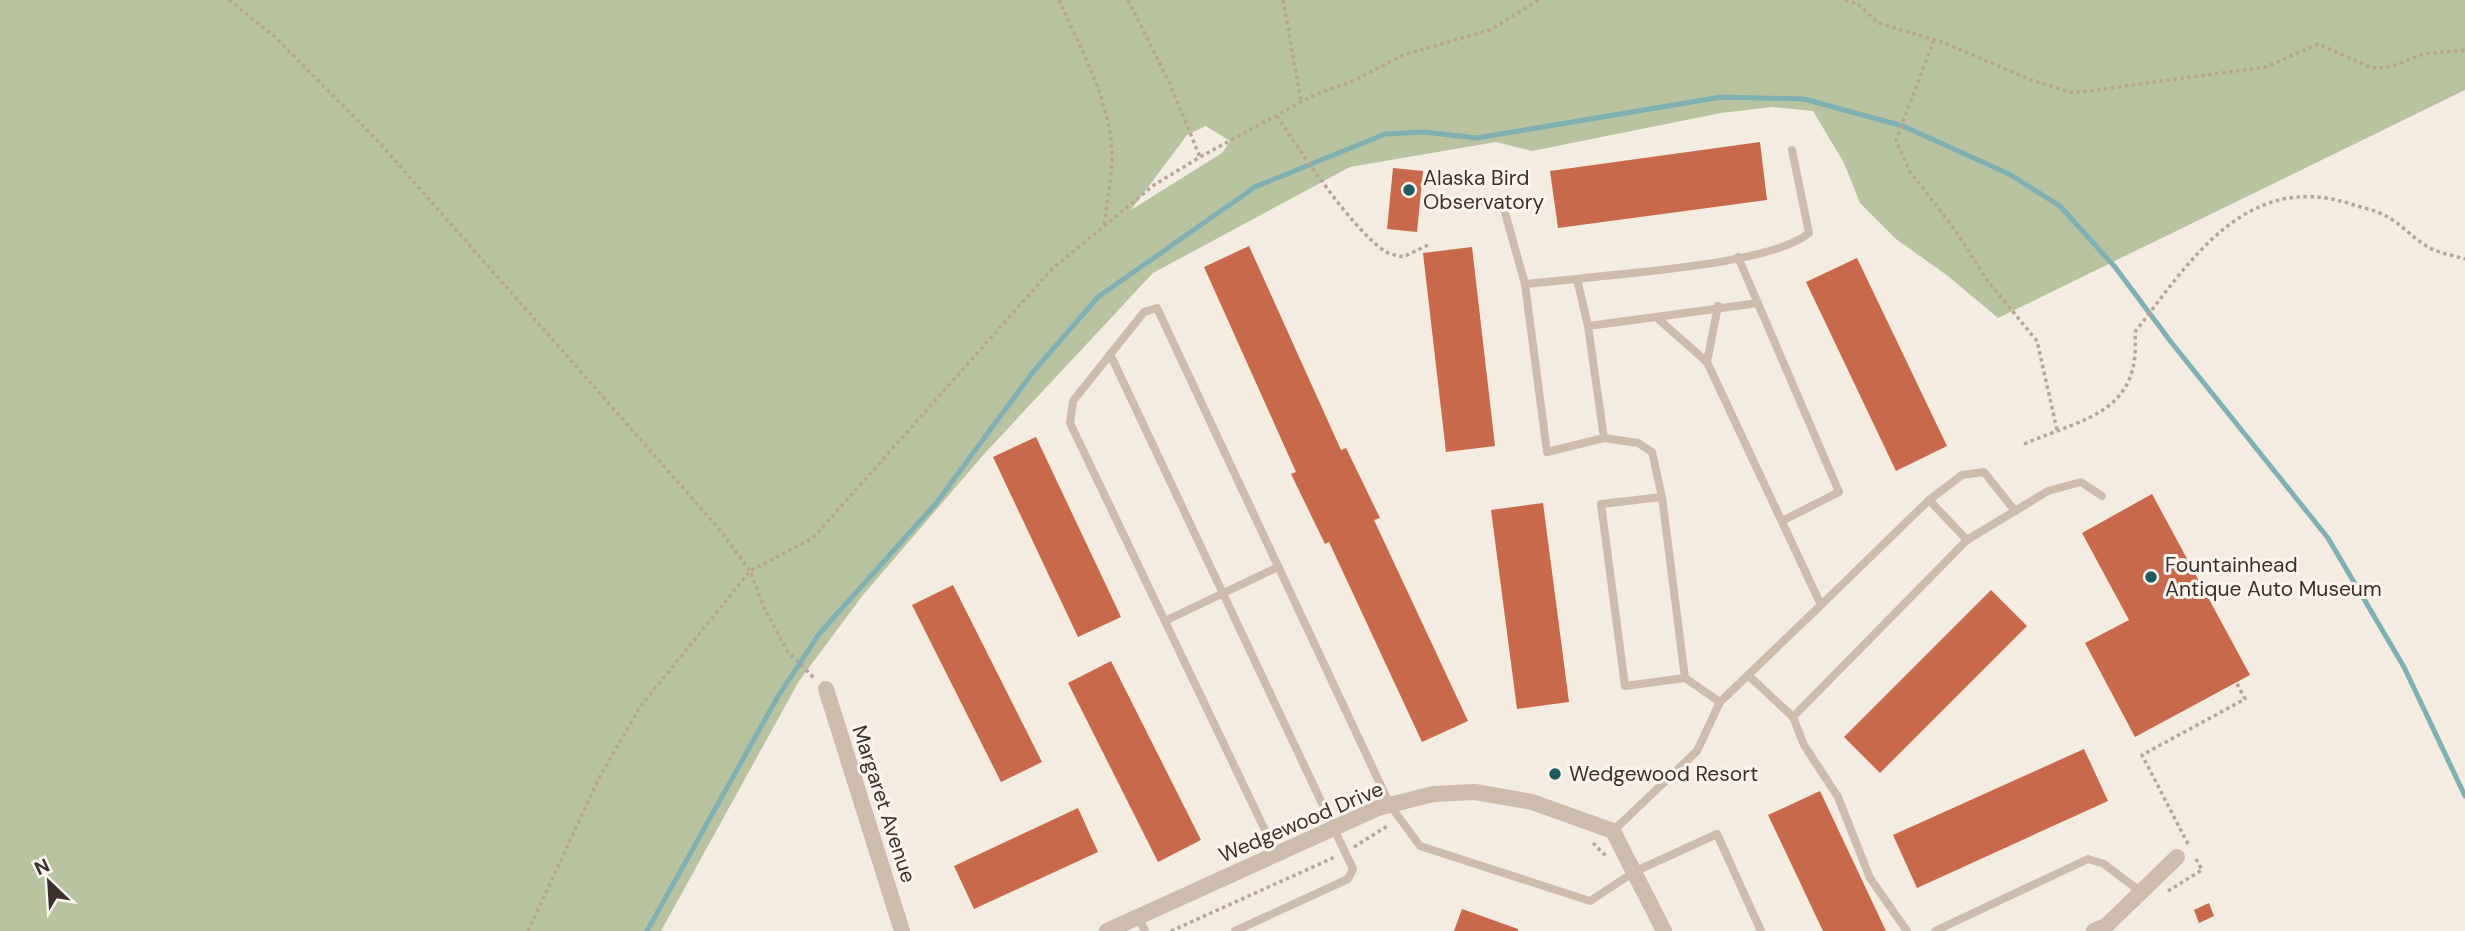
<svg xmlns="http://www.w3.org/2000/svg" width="2465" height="931" font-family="'DM Sans',sans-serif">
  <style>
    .green { fill: #b8c4a0; fill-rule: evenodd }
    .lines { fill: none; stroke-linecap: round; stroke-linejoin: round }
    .stream { stroke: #7fb0b2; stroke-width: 5 }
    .building { fill: #c8694b }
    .path { stroke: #b9a596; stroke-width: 3.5; stroke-dasharray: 3.5 3.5; stroke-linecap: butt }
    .service { stroke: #cdbbac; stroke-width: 8 }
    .minor { stroke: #cdbbac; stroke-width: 16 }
    .poi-dot { fill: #1f5a5e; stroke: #fbf5ee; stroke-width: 2.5 }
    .labels { text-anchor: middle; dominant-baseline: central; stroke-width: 6; stroke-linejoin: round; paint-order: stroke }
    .poi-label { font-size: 21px; fill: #3b302b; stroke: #fbf5ee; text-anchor: start }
    .street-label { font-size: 21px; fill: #3b302b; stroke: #fbf5ee }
  </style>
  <rect width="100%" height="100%" fill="#f4ebe1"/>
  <!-- green -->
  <path class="green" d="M0 0H2465V90L1998 318 1948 276 1896 239 1860 203 1844 163 1813 111 1772 107 1721 113 1532 151 1496 142 1350 167 1153 273 985 453 863 595 799 681 661 931H0ZM1206 126 1230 141 1222 153 1131 210 1187 135Z"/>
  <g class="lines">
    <!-- stream -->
    <polyline class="stream" points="647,931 777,698 819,634 937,502 1033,372 1098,297 1255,187 1385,134 1424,132 1477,138 1721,97 1804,99 1903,126 2009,174 2060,206 2115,267 2171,342 2328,538 2404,667 2465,796"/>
  </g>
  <!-- building -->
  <g class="building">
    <polygon points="1760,142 1767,200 1558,228 1550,171"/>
    <polygon points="1393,168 1423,171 1417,232 1387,229"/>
    <polygon points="1249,246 1341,450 1346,448 1380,518 1374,520 1468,721 1422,742 1329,542 1325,544 1291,474 1296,472 1204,267"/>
    <polygon points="1472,247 1495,446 1446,452 1423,253"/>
    <polygon points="1857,258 1947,446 1896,471 1806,282"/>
    <polygon points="1036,437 1121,617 1078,637 993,457"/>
    <polygon points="2152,494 2250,675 2135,737 2085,643 2129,620 2082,533"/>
    <polygon points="1543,503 1569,702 1517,709 1491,510"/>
    <polygon points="953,585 1042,762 1001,782 912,605"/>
    <polygon points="1991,590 2027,626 1880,773 1844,737"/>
    <polygon points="1111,661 1201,840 1158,862 1068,683"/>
    <polygon points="2084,749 2108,801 1917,888 1893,835"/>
    <polygon points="1820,791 1886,931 1823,931 1768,815"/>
    <polygon points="1078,808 1098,852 974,909 954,866"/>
    <polygon points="2209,903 2214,916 2199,923 2194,910"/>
    <polygon points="1462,909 1518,929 1518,931 1454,931"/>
  </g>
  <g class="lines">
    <!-- path -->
    <g class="path">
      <polyline points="229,0 274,36 377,140 720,530 750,571 765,610 788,652 814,678"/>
      <path d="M1059 0C1080 48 1111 101 1112 155 1112 178 1107 203 1104 225"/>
      <polyline points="1128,0 1170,84 1200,157"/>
      <polyline points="1283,0 1301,101"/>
      <polyline points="1845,0 1858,4 1878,23 1942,42 2034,81 2073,93 2266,67 2318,44 2372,68 2390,67 2424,54 2465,50"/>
      <polyline points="1934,40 1896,140 1909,170 1955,230 1987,280 2037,341 2057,430"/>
      <path d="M1277 116C1302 153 1348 224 1383 250 1388 254 1396 255 1403 257L1430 244"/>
      <path d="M2024 444C2087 417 2141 413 2135 332 2190 261 2246 170 2351 204 2362 208 2376 210 2386 216 2403 225 2416 242 2434 250 2444 254 2455 256 2465 259"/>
      <polyline points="1593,843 1607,857"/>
      <polyline points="2188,844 2142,755 2245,699 2236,682"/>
      <polyline points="1354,847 1389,825"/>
      <polyline points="2168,891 2202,870 2195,857"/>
      <polyline points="528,931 600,776 640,707 750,571 813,538 1052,269 1154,185 1200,157 1312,96 1355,80 1403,55 1490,30 1539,0"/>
      <polyline points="1171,931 1335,857"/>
    </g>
    <!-- service -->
    <g class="service">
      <polyline points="1448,203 1496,201 1504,209 1525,284"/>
      <polyline points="1738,257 1839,492 1782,521"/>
      <path d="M1577 279C1631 272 1772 264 1809 233L1792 150"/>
      <polyline points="1656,317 1758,303"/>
      <polyline points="1588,326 1577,279 1525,284 1547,452 1604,438"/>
      <polyline points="1110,354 1353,869 1348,879 1235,931"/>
      <polyline points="1707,362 1718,306"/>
      <polyline points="1662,497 1601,504 1625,686 1685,678 1720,702 1821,605 1707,362 1656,317 1588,326 1604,438 1638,443 1652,452 1662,497 1685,678"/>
      <polyline points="1929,500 1962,475 1984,472 2015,511"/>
      <polyline points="1821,605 1929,500 1967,540 2048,491 2081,482 2102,496"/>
      <polyline points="1165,621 1278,567"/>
      <polyline points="1749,676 1793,717 1967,540"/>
      <polyline points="1793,717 1804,745 1838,797 1870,878 1907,931"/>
      <polyline points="1613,831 1697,751 1720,702"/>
      <polyline points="1276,853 1070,423 1073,401 1144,312 1157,308 1390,805 1420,846 1590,901 1634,872 1717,834 1761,931"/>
      <polyline points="1138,916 1145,931"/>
      <polyline points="1935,931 2088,859 2104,864 2141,892"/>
    </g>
    <!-- minor -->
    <g class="minor">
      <polyline points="826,689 902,931"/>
      <polyline points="1107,931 1378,808 1433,794 1475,792 1532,802 1613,831 1664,931"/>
      <polyline points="2094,931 2106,926 2177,857"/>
    </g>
  </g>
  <!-- markers -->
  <g class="poi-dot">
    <circle cx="1409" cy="190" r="7"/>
    <circle cx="2151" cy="577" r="7"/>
    <circle cx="1555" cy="774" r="7"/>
  </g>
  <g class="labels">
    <!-- poi labels -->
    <g class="poi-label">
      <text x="1423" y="178">Alaska Bird<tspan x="1423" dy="24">Observatory</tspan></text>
      <text x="2165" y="565">Fountainhead<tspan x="2165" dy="24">Antique Auto Museum</tspan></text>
      <text x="1569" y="774">Wedgewood Resort</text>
    </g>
    <!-- street labels -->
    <g class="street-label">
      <text transform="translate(884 804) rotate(72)">Margaret Avenue</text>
      <text transform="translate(1301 822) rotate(-23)">Wedgewood Drive</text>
    </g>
  </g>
  <!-- north arrow -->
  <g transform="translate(49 882) rotate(335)" stroke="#fbf5ee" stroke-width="5" paint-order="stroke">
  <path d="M0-5L12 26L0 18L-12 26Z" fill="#3b302b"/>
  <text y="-10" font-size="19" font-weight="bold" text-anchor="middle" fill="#3b302b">N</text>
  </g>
</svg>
